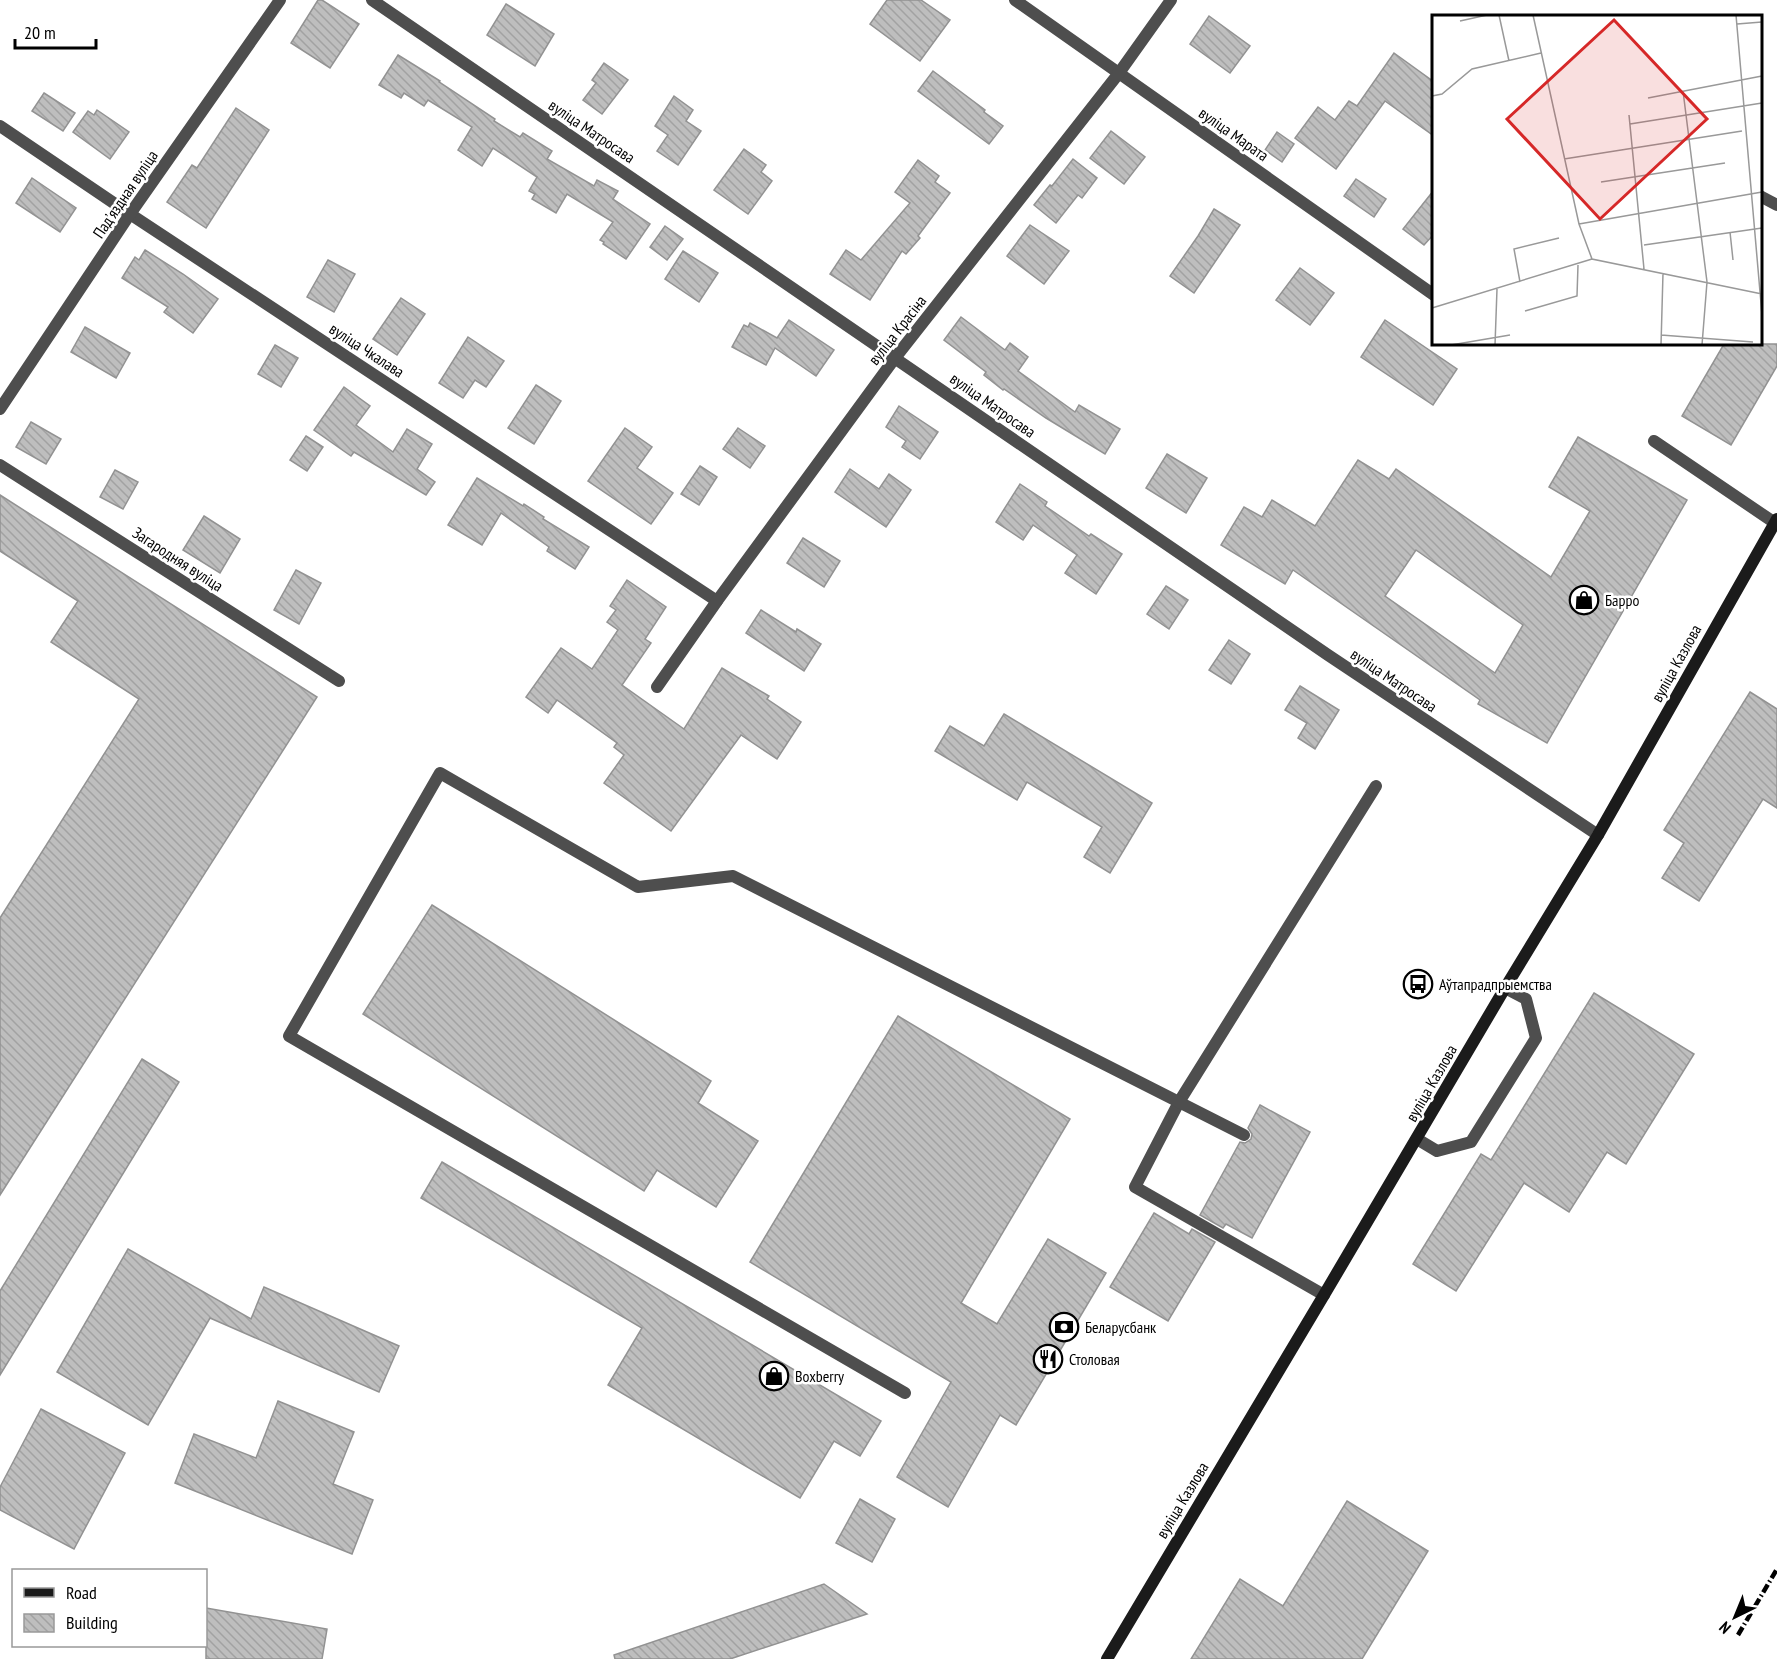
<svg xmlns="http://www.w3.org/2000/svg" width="1777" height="1659" font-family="'PT Sans Narrow',sans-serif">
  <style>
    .building { fill: url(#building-back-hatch); stroke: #929292; stroke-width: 1.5; fill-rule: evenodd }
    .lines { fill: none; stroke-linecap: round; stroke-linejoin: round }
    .lane { stroke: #4e4e4e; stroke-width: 12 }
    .street { stroke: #4e4e4e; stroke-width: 12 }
    .secondary { stroke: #1b1b1b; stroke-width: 12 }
    .rail { stroke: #000; stroke-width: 4.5; stroke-dasharray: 9 3 1.5 3; stroke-linecap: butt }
    .labels { text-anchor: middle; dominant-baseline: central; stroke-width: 5; stroke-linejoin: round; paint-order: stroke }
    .street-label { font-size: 16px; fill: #000; stroke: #fff }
    .poi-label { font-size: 16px; fill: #000; stroke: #fff; text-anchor: start }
    .inset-road { fill: none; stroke: #999; stroke-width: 1.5 }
    .view { fill: #d62828; fill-opacity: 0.15; stroke: #d62828; stroke-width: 3 }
    .inset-edge { fill: none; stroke: #000; stroke-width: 3 }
  </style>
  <defs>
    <pattern id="building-back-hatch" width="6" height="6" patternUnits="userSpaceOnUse" patternTransform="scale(1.5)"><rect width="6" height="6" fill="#bebebe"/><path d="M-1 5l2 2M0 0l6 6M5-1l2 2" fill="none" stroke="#a2a2a2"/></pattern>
  </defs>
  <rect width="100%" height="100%" fill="#fff"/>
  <!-- building -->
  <g class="building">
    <polygon points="318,0 322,0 359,24 330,68 291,43"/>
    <polygon points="887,0 921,0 950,20 920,61 870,24"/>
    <polygon points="506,4 554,34 535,66 487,35"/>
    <polygon points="1209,16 1250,46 1230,73 1190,44"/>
    <polygon points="1394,53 1434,82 1434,136 1385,101 1336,169 1295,138 1318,107 1335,120 1349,101 1357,106"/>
    <polygon points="398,55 440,81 439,82 495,119 494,121 520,137 523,133 552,151 547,159 594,186 597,180 618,191 613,199 650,224 626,259 603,244 604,242 600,240 613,222 567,194 556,213 532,199 535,194 529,191 537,177 493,148 482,166 458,150 472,127 428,100 424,106 404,93 401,98 379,85"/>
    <polygon points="604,63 628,80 602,114 583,100 596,83 592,80"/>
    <polygon points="933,71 985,110 984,112 1003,126 989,144 918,91"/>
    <polygon points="44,93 75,113 63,131 32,111"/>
    <polygon points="674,96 693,110 686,121 701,131 678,165 657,151 668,135 655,126"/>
    <polygon points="236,108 269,130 206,228 167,202 192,165 197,168"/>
    <polygon points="97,110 129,132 110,159 73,132 88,111 94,115"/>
    <polygon points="1111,131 1145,157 1124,184 1090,158"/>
    <polygon points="1277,132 1294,144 1282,162 1265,150"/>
    <polygon points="744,149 766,165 761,172 772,181 748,214 714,190"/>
    <polygon points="1073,159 1097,178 1082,198 1078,195 1056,223 1034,205 1050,185 1052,186"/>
    <polygon points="918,160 939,176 935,182 950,193 918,236 920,238 906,254 902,251 870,300 830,274 846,250 861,260 910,203 895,192"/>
    <polygon points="32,178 76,208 60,232 16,203"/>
    <polygon points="1356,179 1386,199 1374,217 1344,196"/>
    <polygon points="1434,190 1434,234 1424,245 1403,229"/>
    <polygon points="1214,209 1240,225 1194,293 1170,276 1198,236"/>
    <polygon points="1030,225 1069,251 1044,284 1007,256"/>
    <polygon points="665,226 683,239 667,260 650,247"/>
    <polygon points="145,250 183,274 218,299 193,333 164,312 168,307 122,278 135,257 139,260"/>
    <polygon points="683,251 718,273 699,302 665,279"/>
    <polygon points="328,260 355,274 334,312 307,297"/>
    <polygon points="1300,268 1334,293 1310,325 1276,300"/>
    <polygon points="401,298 425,314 397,355 373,339"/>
    <polygon points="961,317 1005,350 1010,343 1028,357 1018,371 1075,412 1079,405 1120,429 1105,454 1046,418 1004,389 1003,390 984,375 986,372 944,340"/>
    <polygon points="789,320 834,350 816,376 775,348 766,365 732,347 744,325 748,327 750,323 777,338"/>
    <polygon points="1385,320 1457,369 1433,405 1361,357"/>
    <polygon points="85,327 130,353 116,378 71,352"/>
    <polygon points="468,337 504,361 486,387 475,380 463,398 439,383"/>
    <polygon points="1724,344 1777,344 1777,366 1731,445 1682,416"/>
    <polygon points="275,345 298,358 281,387 258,374"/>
    <polygon points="536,385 561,401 534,444 508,428"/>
    <polygon points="344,387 370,406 356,425 393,452 407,429 432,444 417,469 435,482 426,495 354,452 351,456 314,430"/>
    <polygon points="899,406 938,432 920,459 902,447 906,441 886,427"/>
    <polygon points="31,422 61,439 46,464 16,447"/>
    <polygon points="625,428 652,447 637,468 673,493 651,524 588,481"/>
    <polygon points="738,428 765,446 750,468 723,449"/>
    <polygon points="306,436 323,447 307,471 290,460"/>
    <path d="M1578 437 1687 500 1547 743 1478 704 1480 700 1293 570 1285 584 1221 545 1244 507 1262 517 1272 500 1315 526 1358 460 1389 479 1396 469 1551 577 1590 511 1549 487ZM1416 550 1523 625 1495 673 1385 596Z"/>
    <polygon points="1167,454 1207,478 1186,513 1146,488"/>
    <polygon points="700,466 717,477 699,505 681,494"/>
    <polygon points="850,469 879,489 889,474 911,490 886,527 835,492"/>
    <polygon points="115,470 138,482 123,509 100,497"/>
    <polygon points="477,478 523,506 524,504 544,517 543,519 589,547 575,569 547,551 549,547 501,513 482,545 448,525"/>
    <polygon points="1020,484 1047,502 1045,506 1089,536 1091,534 1122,554 1096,594 1065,573 1077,555 1033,525 1023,540 996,522"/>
    <polygon points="0,495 317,697 0,1195 0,918 139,699 51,642 78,601 0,551"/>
    <polygon points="204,516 240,539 220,573 183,550"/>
    <polygon points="803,538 840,561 824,587 787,563"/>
    <polygon points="296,570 321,583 299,624 274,610"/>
    <polygon points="627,580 666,607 645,639 651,643 622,685 684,729 722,668 769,696 767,699 801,722 777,759 741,735 671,831 604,783 624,755 614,747 617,743 557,700 548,713 526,697 561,648 592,669 618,630 607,622 616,610 610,606"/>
    <polygon points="1166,586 1188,600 1169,629 1147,614"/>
    <polygon points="761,610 796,632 797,629 821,644 804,671 746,633"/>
    <polygon points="1229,640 1250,654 1231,684 1209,670"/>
    <polygon points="1300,686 1339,710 1315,749 1298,738 1307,723 1285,710"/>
    <polygon points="1750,692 1777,709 1777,808 1763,799 1699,901 1662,878 1684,843 1664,830"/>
    <polygon points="1004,714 1152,803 1110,873 1084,857 1102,827 1027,782 1017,800 935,751 950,726 984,746"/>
    <polygon points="432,905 711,1081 698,1103 758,1141 716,1207 657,1170 644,1191 363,1014"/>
    <polygon points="1594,993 1694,1054 1626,1164 1607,1152 1569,1212 1524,1183 1456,1291 1413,1264 1481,1154 1491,1160"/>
    <polygon points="898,1016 1070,1119 961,1303 997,1324 1048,1239 1106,1273 1016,1425 1000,1415 948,1507 897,1477 951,1382 750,1262"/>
    <polygon points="142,1059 179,1082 0,1375 0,1291"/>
    <polygon points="1260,1105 1310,1132 1252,1238 1226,1224 1223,1228 1200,1215 1240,1142 1245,1143 1251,1139 1252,1134 1248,1128"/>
    <polygon points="442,1162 881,1421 860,1456 834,1441 800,1498 608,1385 642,1328 421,1198"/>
    <polygon points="1154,1213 1189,1234 1192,1229 1215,1242 1168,1321 1110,1287"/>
    <polygon points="128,1249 251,1319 264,1287 399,1346 379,1392 210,1318 148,1425 57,1372"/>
    <polygon points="278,1401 354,1432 333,1484 373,1500 352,1554 175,1483 194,1434 256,1458"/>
    <polygon points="41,1409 125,1453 74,1549 0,1510 0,1487"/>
    <polygon points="860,1499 895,1519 872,1562 836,1543"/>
    <polygon points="1347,1501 1428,1551 1362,1659 1191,1659 1240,1579 1283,1606"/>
    <polygon points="824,1584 867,1614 730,1659 615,1659 614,1655"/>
    <polygon points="206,1608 327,1629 322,1659 206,1659"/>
  </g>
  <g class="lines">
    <!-- lane -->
    <g class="lane">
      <polyline points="1760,196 1777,205"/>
      <polyline points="1654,441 1775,523"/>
      <polyline points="1417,1139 1437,1151 1471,1142 1536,1038 1526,999 1505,988"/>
      <polyline points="1324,1295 1135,1187 1179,1102 1376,786"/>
      <polyline points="905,1393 289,1036 440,773 638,887 733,876 1244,1135"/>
    </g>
    <!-- street -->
    <g class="street">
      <polyline points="372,0 1328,655 1598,835"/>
      <polyline points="1015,0 1434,295"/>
      <polyline points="0,126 130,214 717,601"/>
      <polyline points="0,409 130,214 280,0"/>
      <polyline points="0,465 339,681"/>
      <polyline points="657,687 717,601 895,358 1119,73 1171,0"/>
    </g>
    <!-- secondary -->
    <polyline class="secondary" points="1107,1659 1324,1295 1505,988 1598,835 1777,519"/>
    <!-- rail -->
    <polyline class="rail" points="1738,1635 1777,1569"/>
  </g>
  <!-- icons -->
  <defs>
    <g id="shop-ring" transform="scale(1.5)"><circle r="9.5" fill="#fff" stroke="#000" stroke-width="1.5"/><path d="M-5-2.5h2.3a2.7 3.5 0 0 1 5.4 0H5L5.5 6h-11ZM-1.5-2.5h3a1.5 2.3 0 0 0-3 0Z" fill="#000"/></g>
    <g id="bus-ring" transform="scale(1.5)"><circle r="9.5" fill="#fff" stroke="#000" stroke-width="1.5"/><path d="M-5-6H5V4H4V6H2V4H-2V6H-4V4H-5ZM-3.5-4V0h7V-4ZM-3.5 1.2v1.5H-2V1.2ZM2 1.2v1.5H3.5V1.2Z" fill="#000"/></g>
    <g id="bank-ring" transform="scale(1.5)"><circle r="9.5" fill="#fff" stroke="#000" stroke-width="1.5"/><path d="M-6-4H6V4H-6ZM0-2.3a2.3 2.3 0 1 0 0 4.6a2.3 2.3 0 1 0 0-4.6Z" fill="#000"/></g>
    <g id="restaurant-ring" transform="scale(1.5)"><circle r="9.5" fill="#fff" stroke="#000" stroke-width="1.5"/><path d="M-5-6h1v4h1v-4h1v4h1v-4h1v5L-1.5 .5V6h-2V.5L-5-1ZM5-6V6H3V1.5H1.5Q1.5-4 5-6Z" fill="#000"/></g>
  </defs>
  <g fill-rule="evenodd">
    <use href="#shop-ring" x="1584" y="600"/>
    <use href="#bus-ring" x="1418" y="984"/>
    <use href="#bank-ring" x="1064" y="1327"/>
    <use href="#restaurant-ring" x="1048" y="1359"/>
    <use href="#shop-ring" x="774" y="1376"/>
  </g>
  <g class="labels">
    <!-- street labels -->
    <g class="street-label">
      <text transform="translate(592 131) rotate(34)">вуліца Матросава</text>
      <text transform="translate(1234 134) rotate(35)">вуліца Марата</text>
      <text transform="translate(125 194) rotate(-56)">Падʼяздная вуліца</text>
      <text transform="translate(897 330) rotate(-52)">вуліца Красіна</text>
      <text transform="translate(367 350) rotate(33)">вуліца Чкалава</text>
      <text transform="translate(993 405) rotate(35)">вуліца Матросава</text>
      <text transform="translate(178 559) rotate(33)">Загародняя вуліца</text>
      <text transform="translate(1676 663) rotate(-61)">вуліца Казлова</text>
      <text transform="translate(1394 680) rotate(34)">вуліца Матросава</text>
      <text transform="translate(1431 1083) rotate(-60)">вуліца Казлова</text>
      <text transform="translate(1182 1500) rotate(-59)">вуліца Казлова</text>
    </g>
    <!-- poi labels -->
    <g class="poi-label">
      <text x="1605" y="600">Барро</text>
      <text x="1439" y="984">Аўтапрадпрыемства</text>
      <text x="1085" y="1327">Беларусбанк</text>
      <text x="1069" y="1359">Столовая</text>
      <text x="795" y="1376">Boxberry</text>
    </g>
  </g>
  <!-- overview -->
  <g transform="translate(1432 15)">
    <rect width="330" height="330" fill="#fff"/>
    <path class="inset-road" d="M67 0 77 46M101 0 147 209 160 244 330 279M304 0 330 300M28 6 55 0M305 9 330 7M251 76 275 267 270 330M0 81 10 79 40 54 109 38M216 83 330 61M197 100 212 254M198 109 330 88M132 144 310 116M169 167 293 148M147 209 330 177M298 217 301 245M212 230 330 213M88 267 82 234 127 223M0 293 160 244M93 296 145 281 146 250M229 320 321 327M19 330 78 320M63 330 65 274M229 330 231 258"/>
    <path class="view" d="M182 5 275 104 168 204 75 104Z"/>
    <rect width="330" height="330" class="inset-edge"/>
  </g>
  <!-- legend -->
  <rect x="12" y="1569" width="195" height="78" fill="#ffffff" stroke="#999999" stroke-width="1.5"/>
  <rect x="24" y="1588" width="30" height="9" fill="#1b1b1b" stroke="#999999" stroke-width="1.5"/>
  <text x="66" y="1599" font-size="18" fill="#000000">Road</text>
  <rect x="24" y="1614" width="30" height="18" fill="url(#building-back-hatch)" stroke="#999999" stroke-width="1.5"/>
  <text x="66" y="1629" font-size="18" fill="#000000">Building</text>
  <!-- north arrow -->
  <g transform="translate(1735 1617) rotate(223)" stroke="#ffffff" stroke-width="4.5" paint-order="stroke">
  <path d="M0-4.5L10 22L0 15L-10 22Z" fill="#000000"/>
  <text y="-9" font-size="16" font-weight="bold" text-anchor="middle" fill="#000000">N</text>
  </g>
  <!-- scale -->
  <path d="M15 39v9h81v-9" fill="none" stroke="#000000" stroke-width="3"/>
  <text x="24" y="39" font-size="18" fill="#000000" stroke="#ffffff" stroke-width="4.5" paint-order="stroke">20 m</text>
</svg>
